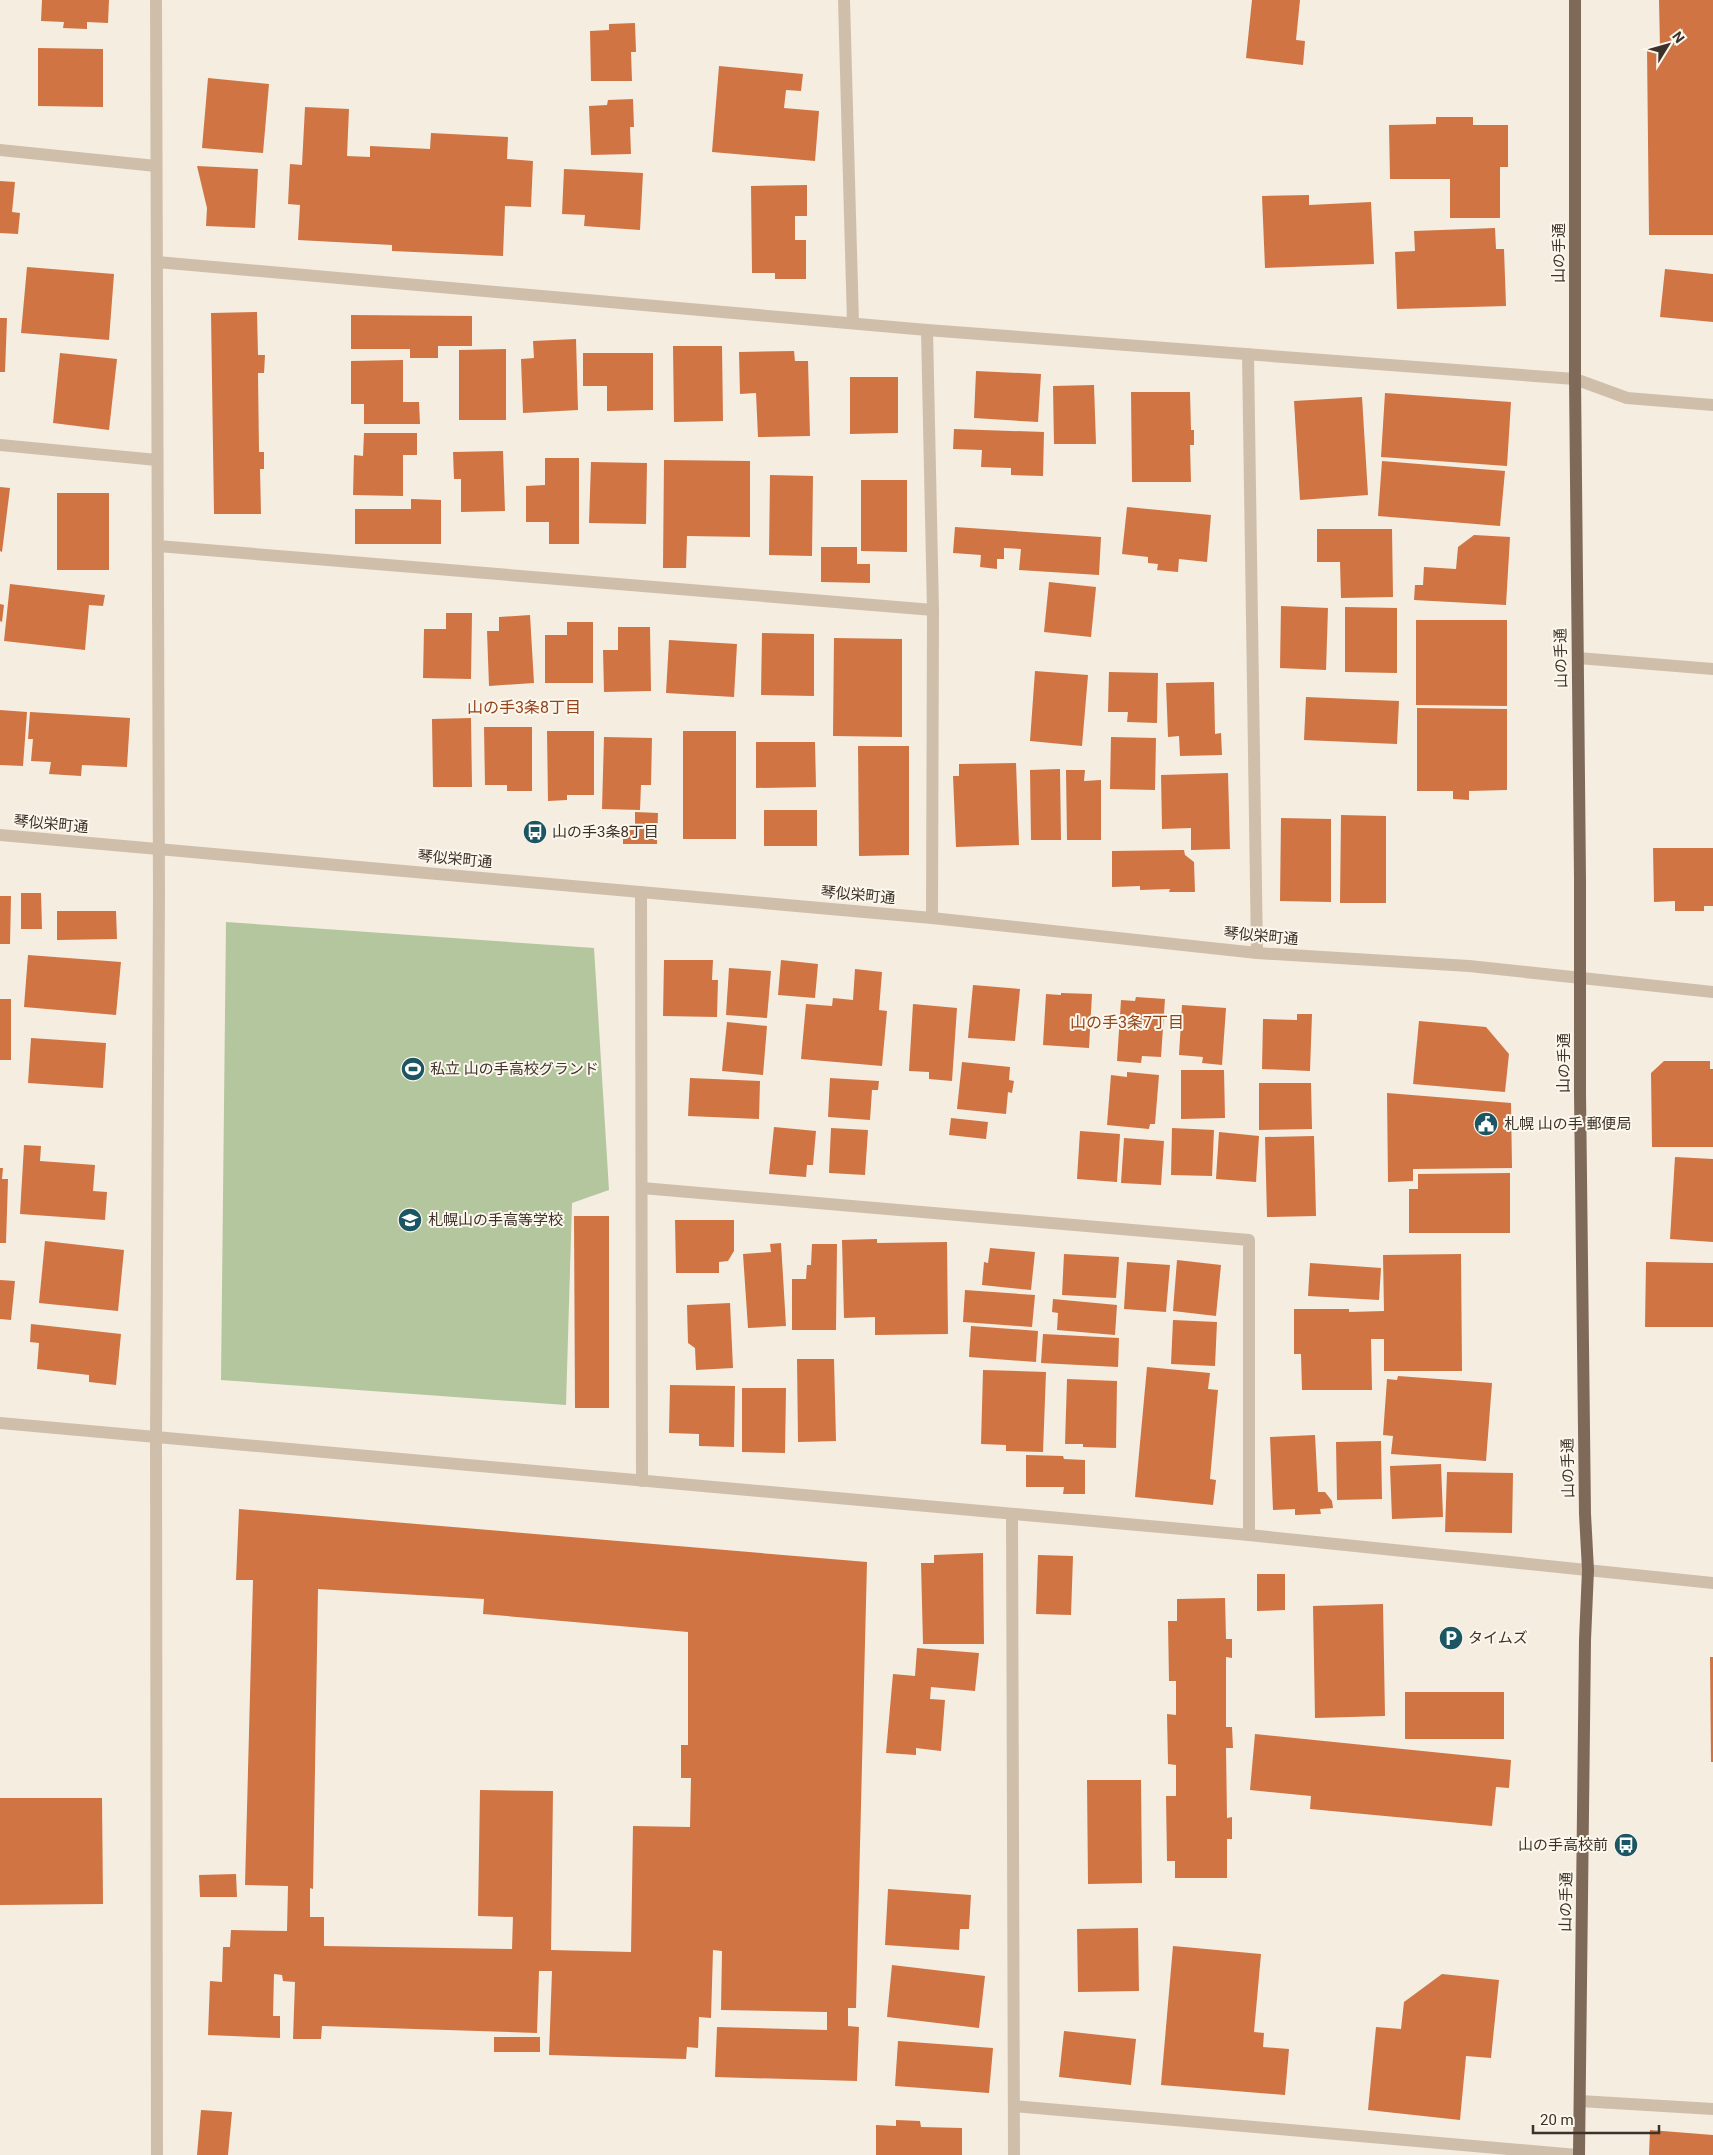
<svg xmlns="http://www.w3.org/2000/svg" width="1713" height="2155" font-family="Roboto,'Noto Sans JP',sans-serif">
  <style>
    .green { fill: #b4c69e }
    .building { fill: #d07443; fill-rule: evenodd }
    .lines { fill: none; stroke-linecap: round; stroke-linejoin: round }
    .minor { stroke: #cfbfaa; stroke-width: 12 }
    .major { stroke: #7f6a5a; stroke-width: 12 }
    .labels { text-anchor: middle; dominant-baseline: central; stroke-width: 4; stroke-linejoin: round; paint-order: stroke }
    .street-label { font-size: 15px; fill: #3c322a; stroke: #fcf7ed }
    .poi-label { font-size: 15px; fill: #3c322a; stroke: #fcf7ed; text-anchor: start }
    .neighbourhood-label { font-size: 16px; fill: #93441b; stroke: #fcf7ed }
  </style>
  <rect width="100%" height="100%" fill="#f5ede0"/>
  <!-- green -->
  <polygon class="green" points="226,922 594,948 609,1190 572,1203 566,1405 221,1380"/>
  <!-- building -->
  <g class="building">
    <polygon points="42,0 109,0 108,23 87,22 87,29 63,28 64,22 41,21"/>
    <polygon points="1252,0 1300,0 1296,40 1305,41 1303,65 1246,58"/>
    <polygon points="1659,0 1713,0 1713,235 1649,235 1647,47 1660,47"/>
    <polygon points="635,23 636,52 631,52 632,81 591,81 590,31 609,30 609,24"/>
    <polygon points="38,48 103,49 103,107 38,106"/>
    <polygon points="719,66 803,74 801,91 786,90 784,108 819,111 815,161 712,152"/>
    <polygon points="208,78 269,84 263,153 202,148"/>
    <polygon points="633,99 634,127 630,127 631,154 591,155 589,106 607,105 608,100"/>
    <polygon points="305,107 349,109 347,156 370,157 370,146 430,149 431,133 508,137 507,159 533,161 531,207 505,206 503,256 392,251 392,245 298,240 300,205 288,204 290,164 302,165"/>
    <polygon points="1436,117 1473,117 1473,125 1508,125 1508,167 1500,167 1500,218 1450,218 1450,179 1390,179 1389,125 1436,124"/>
    <polygon points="197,166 258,169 255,228 206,226 207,208"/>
    <polygon points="564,169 643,173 640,230 584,226 585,215 562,214"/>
    <polygon points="0,181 15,182 12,212 20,213 18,234 0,233"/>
    <polygon points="807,185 807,216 795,216 795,240 806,240 806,279 775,279 775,273 752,273 751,186"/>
    <polygon points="1309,195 1309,205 1371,202 1374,264 1265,268 1262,196"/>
    <polygon points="1495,228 1496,249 1504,249 1506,306 1397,309 1395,252 1415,251 1414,231"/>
    <polygon points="27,267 114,274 109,340 21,333"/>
    <polygon points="1665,269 1713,274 1713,322 1660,317"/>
    <polygon points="257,312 258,355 265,355 264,373 258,373 259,452 264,452 264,469 260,469 261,514 214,514 211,313"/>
    <polygon points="351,315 472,316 472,346 438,346 438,358 410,358 410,349 351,349"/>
    <polygon points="0,318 7,318 5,372 0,372"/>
    <polygon points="576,339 578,410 523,413 521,359 534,358 533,341"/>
    <polygon points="673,346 722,346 723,421 674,422"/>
    <polygon points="506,349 506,420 459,420 459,350"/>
    <polygon points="794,351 795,361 808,361 810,436 758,437 756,393 740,394 739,352"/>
    <polygon points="60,353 117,359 109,430 53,423"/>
    <polygon points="583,353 653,353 653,410 607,411 607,386 583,386"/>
    <polygon points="403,360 403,402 419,402 420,424 364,424 364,404 351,404 351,361"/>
    <polygon points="976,371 1041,374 1038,422 974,418"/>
    <polygon points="850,377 898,377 898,433 850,434"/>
    <polygon points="1094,385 1096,444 1054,444 1053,386"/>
    <polygon points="1131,392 1190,392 1191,430 1194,430 1194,445 1190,445 1191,482 1132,482"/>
    <polygon points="1385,393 1511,402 1507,466 1381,457"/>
    <polygon points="1362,397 1368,495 1300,500 1294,401"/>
    <polygon points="954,429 1044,432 1043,476 1011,475 1011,468 981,467 982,450 953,449"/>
    <polygon points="364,433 417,433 417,455 403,455 403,496 353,495 354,455 363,456"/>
    <polygon points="503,451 505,511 461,512 461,479 454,479 453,452"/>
    <polygon points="545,458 579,458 579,544 549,544 549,522 526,522 526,486 545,485"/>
    <polygon points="664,460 750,461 750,537 687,536 686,568 663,568"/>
    <polygon points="1382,461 1505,471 1500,526 1378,516"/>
    <polygon points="591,462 647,463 646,524 589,523"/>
    <polygon points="770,475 813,476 812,556 769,555"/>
    <polygon points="861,480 907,480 907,552 861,551"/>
    <polygon points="0,487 10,488 2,552 0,551"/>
    <rect x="57" y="493" width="52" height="77"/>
    <polygon points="411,499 441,500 441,544 355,544 355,509 411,509"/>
    <polygon points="1127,507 1211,515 1207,562 1179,559 1178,572 1157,570 1158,564 1148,563 1148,557 1122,554"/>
    <polygon points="955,527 1101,537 1099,575 1019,570 1021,549 1004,548 1004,559 997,559 997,569 980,567 981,555 953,553"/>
    <polygon points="1317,529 1392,529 1393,597 1341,598 1340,562 1317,562"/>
    <polygon points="1474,535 1510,537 1506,605 1414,600 1415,585 1423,585 1424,567 1456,569 1458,547"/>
    <polygon points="821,547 857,547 857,564 870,564 870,583 821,582"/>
    <polygon points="1049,582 1096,587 1091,637 1044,632"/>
    <polygon points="10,584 105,595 103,606 89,605 85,650 4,641"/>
    <polygon points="0,604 4,605 2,622 0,621"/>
    <polygon points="1281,606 1328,608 1326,670 1280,668"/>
    <polygon points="1345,607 1397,608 1397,673 1345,672"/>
    <polygon points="446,613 472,613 471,679 423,678 424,629 446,629"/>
    <polygon points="530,615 534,683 489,686 487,631 499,631 499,617"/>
    <polygon points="1416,620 1507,620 1507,706 1416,705"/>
    <polygon points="567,622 593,622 593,683 545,683 545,635 567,635"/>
    <polygon points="618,627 650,627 651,691 604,692 603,650 618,650"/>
    <polygon points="762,633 814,634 814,696 761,695"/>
    <polygon points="834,638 902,639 902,737 833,736"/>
    <polygon points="669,640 737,644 734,697 666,693"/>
    <polygon points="1035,671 1088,675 1082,746 1030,741"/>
    <polygon points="1109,672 1158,673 1157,723 1127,722 1128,712 1108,712"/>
    <polygon points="1214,682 1215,734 1221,733 1222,755 1180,756 1179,736 1168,737 1166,683"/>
    <polygon points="1306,697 1399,701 1397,744 1304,740"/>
    <polygon points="1417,708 1507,709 1507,790 1469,791 1469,800 1453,799 1453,791 1417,791"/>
    <polygon points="0,710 27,712 23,766 0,765"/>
    <polygon points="30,712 130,718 127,767 82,765 81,776 49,774 51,762 31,761 33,739 28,739"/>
    <polygon points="471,718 472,787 433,787 432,719"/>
    <polygon points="484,727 532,727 532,791 507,791 507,785 485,785"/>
    <polygon points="547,731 594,731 594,795 567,795 567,800 548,801"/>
    <rect x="683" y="731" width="53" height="108"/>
    <polygon points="604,737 652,738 651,785 641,785 640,810 602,809"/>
    <polygon points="1111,737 1156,738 1155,790 1110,789"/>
    <polygon points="756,742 815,742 816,787 756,788"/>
    <polygon points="858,746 909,746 909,855 859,856"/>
    <polygon points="1016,763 1019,845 956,847 953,776 959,776 959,764"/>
    <polygon points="1060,769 1061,840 1031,840 1030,770"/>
    <polygon points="1066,770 1085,770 1084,781 1101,780 1101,840 1067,840"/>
    <polygon points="1228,773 1230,849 1191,850 1191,828 1162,829 1161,775"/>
    <rect x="764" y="810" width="53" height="36"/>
    <polygon points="635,812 658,813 657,844 623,844 623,830 635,830"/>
    <polygon points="1341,815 1386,816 1386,903 1340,903"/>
    <polygon points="1281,818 1331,819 1331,902 1280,901"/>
    <polygon points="1653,848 1713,848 1713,906 1704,906 1704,911 1675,911 1675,901 1654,902"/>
    <polygon points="1184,850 1185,855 1194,862 1195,892 1169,892 1170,889 1140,890 1140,886 1112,887 1112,851"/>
    <polygon points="21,893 41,893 42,929 21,929"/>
    <polygon points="0,896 11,896 10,944 0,944"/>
    <polygon points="57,911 116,911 117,939 57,940"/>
    <polygon points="28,955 121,962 116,1015 24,1007"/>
    <polygon points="664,960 713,960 712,980 718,980 717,1017 663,1016"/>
    <polygon points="781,960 818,964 815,998 778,995"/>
    <polygon points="729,968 771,971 767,1018 726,1015"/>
    <polygon points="855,969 882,972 879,1010 887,1011 882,1066 801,1059 806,1004 832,1006 833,998 853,1000"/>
    <polygon points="973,985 1020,989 1015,1041 968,1038"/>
    <polygon points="1061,993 1092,994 1089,1048 1043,1045 1046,994 1061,995"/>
    <polygon points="1136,997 1165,999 1161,1057 1142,1056 1141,1063 1117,1061 1121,1000 1135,1001"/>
    <rect x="0" y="999" width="11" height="61"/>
    <polygon points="913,1004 957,1008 952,1081 929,1079 929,1072 909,1071"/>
    <polygon points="1182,1005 1226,1008 1222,1065 1202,1063 1203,1057 1179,1055"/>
    <polygon points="1297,1014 1312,1014 1310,1071 1262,1069 1263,1019 1297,1020"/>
    <polygon points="1419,1021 1486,1027 1509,1054 1505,1092 1413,1084"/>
    <polygon points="727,1022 767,1026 763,1075 722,1071"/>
    <polygon points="31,1038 106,1043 103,1088 28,1083"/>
    <polygon points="1664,1061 1710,1061 1710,1069 1713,1069 1713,1147 1652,1147 1651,1073"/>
    <polygon points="962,1062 1010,1067 1009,1080 1014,1081 1012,1093 1008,1092 1006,1114 957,1109"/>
    <polygon points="1181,1070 1224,1070 1225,1118 1181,1119"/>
    <polygon points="1127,1072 1159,1075 1155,1124 1150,1124 1149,1129 1107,1125 1111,1075 1127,1077"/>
    <polygon points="690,1078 760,1081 759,1119 688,1116"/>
    <polygon points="830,1078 879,1081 878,1090 872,1090 870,1120 828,1117"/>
    <polygon points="1259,1083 1311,1083 1312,1129 1259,1130"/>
    <polygon points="1387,1093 1511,1103 1512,1168 1413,1169 1413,1181 1388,1182"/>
    <polygon points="951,1118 988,1122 986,1139 949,1135"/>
    <polygon points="774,1127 816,1131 813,1165 807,1165 806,1177 769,1174"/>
    <polygon points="831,1128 868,1130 865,1175 829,1173"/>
    <polygon points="1172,1128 1214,1130 1212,1176 1171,1175"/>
    <polygon points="1080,1131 1120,1134 1117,1182 1077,1179"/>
    <polygon points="1219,1132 1259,1136 1256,1182 1216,1179"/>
    <polygon points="1314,1136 1316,1216 1267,1217 1265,1137"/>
    <polygon points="1124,1138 1164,1141 1161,1185 1121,1183"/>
    <polygon points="24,1145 41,1146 40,1161 95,1165 93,1191 107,1192 105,1220 20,1214"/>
    <polygon points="1675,1157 1713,1159 1713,1242 1670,1239"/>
    <polygon points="0,1168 3,1168 2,1179 8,1179 6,1243 0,1243"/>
    <polygon points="1510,1173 1510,1233 1409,1233 1409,1189 1418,1189 1418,1174"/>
    <polygon points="574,1216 609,1216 609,1408 575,1408"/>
    <polygon points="675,1220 734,1220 734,1251 728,1261 719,1262 719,1273 676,1273"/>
    <polygon points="877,1239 877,1243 947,1242 948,1334 875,1335 875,1317 844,1318 842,1240"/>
    <polygon points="45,1241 124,1250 118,1311 39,1303"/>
    <polygon points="781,1243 786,1326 748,1328 743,1254 771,1252 770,1244"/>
    <polygon points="812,1244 837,1244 836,1330 792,1330 792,1279 806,1279 807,1265 811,1265"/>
    <polygon points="990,1248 1035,1252 1031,1290 982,1285 984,1262 988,1263"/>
    <polygon points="1064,1254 1119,1257 1116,1298 1062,1295"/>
    <polygon points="1461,1254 1462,1371 1384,1371 1384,1339 1371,1339 1372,1390 1302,1390 1301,1354 1294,1354 1294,1309 1349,1309 1349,1312 1384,1311 1383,1255"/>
    <polygon points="1177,1260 1221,1265 1216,1316 1173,1311"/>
    <polygon points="1127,1262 1170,1265 1166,1312 1124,1309"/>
    <polygon points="1646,1262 1713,1263 1713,1327 1645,1327"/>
    <polygon points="1310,1263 1381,1268 1379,1300 1308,1296"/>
    <polygon points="0,1280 15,1281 11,1320 0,1319"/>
    <polygon points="965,1290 1035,1295 1032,1327 963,1322"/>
    <polygon points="1053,1299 1117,1305 1115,1335 1057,1330 1058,1313 1052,1312"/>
    <polygon points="730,1303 733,1368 696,1370 695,1348 688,1343 687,1305"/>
    <polygon points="1173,1320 1217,1322 1215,1366 1171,1364"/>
    <polygon points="31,1324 121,1334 116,1385 89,1382 89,1375 37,1369 39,1343 30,1342"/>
    <polygon points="971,1326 1038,1331 1036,1362 969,1357"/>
    <polygon points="1043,1334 1119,1338 1118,1367 1041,1363"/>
    <polygon points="797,1359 834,1359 836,1441 798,1442"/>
    <polygon points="1147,1367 1210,1373 1208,1389 1218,1390 1210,1479 1216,1480 1213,1505 1135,1497"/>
    <polygon points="983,1370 1046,1372 1043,1452 1006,1451 1006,1445 981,1444"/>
    <polygon points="1398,1376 1492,1383 1486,1461 1391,1454 1393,1436 1383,1435 1387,1379 1397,1380"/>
    <polygon points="1067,1379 1117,1381 1116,1448 1083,1447 1083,1444 1065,1444"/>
    <polygon points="670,1385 735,1386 734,1447 699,1446 699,1434 669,1433"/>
    <polygon points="742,1388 786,1388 785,1453 742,1452"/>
    <polygon points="1315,1435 1318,1492 1325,1492 1332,1501 1333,1508 1320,1509 1321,1514 1295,1515 1295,1509 1273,1510 1270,1437"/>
    <polygon points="1381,1441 1382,1499 1337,1500 1336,1442"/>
    <polygon points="1026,1455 1063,1456 1064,1459 1085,1460 1085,1494 1063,1494 1064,1487 1026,1487"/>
    <polygon points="1441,1464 1443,1517 1392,1519 1390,1466"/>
    <polygon points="1447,1472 1513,1473 1512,1533 1445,1532"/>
    <path d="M239 1509 867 1562 856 2008H848V2026L859 2027 857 2081 715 2077 717 2027 827 2030V2012L721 2010 722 1951 713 1950 711 2018 699 2017 698 2048 687 2047 686 2059 549 2055 552 1971H539L537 2033 322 2026 321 2039H293L295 1982 283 1981 282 1975 274 1974 273 2016H280V2038L208 2035 210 1981 222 1982 223 1947H230L231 1930 287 1931 288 1886 245 1885 253 1580H236ZM318 1589 484 1599 483 1614 688 1632V1745H681V1778H691L690 1827 633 1826 631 1952 551 1950 553 1791 480 1790 478 1916 513 1917 512 1949 324 1946V1917H310V1888L313 1889Z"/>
    <polygon points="983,1553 984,1644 923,1644 921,1563 934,1563 934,1555"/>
    <polygon points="1038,1555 1073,1556 1071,1615 1036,1614"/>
    <polygon points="1257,1574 1285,1574 1285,1610 1257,1611"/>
    <polygon points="1225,1598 1226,1639 1232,1639 1232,1658 1226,1657 1226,1727 1232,1727 1233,1748 1226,1748 1227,1818 1232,1817 1232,1839 1227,1839 1227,1878 1175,1878 1175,1861 1167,1861 1166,1796 1176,1796 1176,1765 1168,1764 1167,1714 1176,1715 1176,1681 1169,1681 1168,1621 1177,1621 1177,1599"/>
    <polygon points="1383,1604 1385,1716 1315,1718 1313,1606"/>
    <polygon points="917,1648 979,1653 975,1691 931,1687 930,1699 945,1700 941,1751 916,1748 916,1755 886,1753 893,1674 915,1676"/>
    <polygon points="1710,1657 1713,1657 1713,1762 1711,1762"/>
    <rect x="1405" y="1692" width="99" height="47"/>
    <polygon points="1255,1734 1511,1760 1509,1788 1496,1787 1492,1826 1310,1809 1311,1796 1250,1790"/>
    <polygon points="1087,1780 1141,1780 1142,1883 1088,1884"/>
    <polygon points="0,1798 102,1798 103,1904 0,1905"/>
    <polygon points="236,1874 237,1897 200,1897 199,1875"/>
    <polygon points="888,1889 971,1895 969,1929 960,1929 959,1950 885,1945"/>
    <polygon points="1138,1928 1139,1991 1078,1992 1077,1929"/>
    <polygon points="1173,1946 1261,1954 1254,2032 1264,2033 1263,2047 1289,2049 1285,2095 1161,2085"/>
    <polygon points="892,1965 985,1976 979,2028 887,2017"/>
    <polygon points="1442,1974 1499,1980 1491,2058 1466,2056 1460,2120 1368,2110 1376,2027 1401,2029 1404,2002"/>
    <polygon points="1064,2031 1136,2039 1131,2085 1059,2077"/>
    <rect x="494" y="2037" width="46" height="15"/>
    <polygon points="898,2041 993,2048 989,2093 895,2086"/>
    <polygon points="201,2110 232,2112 228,2155 197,2155"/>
    <polygon points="896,2120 920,2121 921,2127 962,2128 962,2155 876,2155 876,2125 896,2126"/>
    <polygon points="1650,2130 1713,2135 1713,2155 1649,2155"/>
  </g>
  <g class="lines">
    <!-- minor -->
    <g class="minor">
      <polyline points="156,0 159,895 156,1438 157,2155"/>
      <polyline points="844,0 853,323"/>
      <polyline points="0,150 156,166"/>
      <polyline points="157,262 927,330 1575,379 1627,398 1713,405"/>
      <polyline points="927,330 933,610 932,918"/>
      <polyline points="1248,354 1257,953"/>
      <polyline points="0,445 157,460"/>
      <polyline points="158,546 933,610"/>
      <polyline points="1578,658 1713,669"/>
      <polyline points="0,835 932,918 1257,953 1469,966 1713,992"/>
      <polyline points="641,892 642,1481"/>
      <polyline points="642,1188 1249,1240 1249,1535"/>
      <polyline points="0,1423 1249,1535 1713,1583"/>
      <polyline points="1012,1515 1014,2155"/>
      <polyline points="1580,2101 1713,2109"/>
      <polyline points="1014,2106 1577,2155"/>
    </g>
    <!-- major -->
    <polyline class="major" points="1575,0 1575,379 1580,879 1580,1093 1585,1514 1588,1570 1585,1640 1579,2155"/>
  </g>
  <!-- icons -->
  <defs>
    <g id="bus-disc" transform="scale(1.25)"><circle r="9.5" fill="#1b5662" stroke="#fcf7ed"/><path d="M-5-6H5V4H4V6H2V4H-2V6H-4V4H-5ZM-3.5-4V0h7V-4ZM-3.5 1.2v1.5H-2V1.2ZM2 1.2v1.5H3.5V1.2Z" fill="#fff"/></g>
    <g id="stadium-disc" transform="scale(1.25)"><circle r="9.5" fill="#1b5662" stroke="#fcf7ed"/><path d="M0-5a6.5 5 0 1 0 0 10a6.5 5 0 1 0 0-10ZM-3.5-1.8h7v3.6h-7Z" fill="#fff"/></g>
    <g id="civic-disc" transform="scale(1.25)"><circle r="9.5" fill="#1b5662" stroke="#fcf7ed"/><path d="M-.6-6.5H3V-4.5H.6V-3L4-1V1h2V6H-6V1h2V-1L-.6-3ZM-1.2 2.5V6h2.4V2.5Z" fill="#fff"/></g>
    <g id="school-disc" transform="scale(1.25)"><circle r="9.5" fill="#1b5662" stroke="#fcf7ed"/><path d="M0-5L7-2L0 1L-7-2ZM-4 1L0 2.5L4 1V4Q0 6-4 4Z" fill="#fff"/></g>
    <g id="parking-disc" transform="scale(1.25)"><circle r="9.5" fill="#1b5662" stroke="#fcf7ed"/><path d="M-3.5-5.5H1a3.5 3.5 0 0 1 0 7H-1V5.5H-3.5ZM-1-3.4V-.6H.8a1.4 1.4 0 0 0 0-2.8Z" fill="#fff"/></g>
  </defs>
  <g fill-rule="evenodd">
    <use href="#bus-disc" x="535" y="832"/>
    <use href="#stadium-disc" x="413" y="1069"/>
    <use href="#civic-disc" x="1486" y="1124"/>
    <use href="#school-disc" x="410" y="1220"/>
    <use href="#parking-disc" x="1451" y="1638"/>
    <use href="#bus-disc" x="1626" y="1845"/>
  </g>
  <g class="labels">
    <!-- street labels -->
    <g class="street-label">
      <text transform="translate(1559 253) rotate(-90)">山の手通</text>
      <text transform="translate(1561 658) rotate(-91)">山の手通</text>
      <text transform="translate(51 824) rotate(5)">琴似栄町通</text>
      <text transform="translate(455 859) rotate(5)">琴似栄町通</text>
      <text transform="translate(858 895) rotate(5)">琴似栄町通</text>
      <text transform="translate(1261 936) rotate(5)">琴似栄町通</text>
      <text transform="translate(1564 1063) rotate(-90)">山の手通</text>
      <text transform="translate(1568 1468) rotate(-91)">山の手通</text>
      <text transform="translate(1566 1902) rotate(-89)">山の手通</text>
    </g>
    <!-- poi labels -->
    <g class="poi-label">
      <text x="552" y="832">山の手3条8丁目</text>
      <text x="430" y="1069">私立 山の手高校グランド</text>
      <text x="1504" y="1124">札幌 山の手 郵便局</text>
      <text x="428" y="1220">札幌山の手高等学校</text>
      <text x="1468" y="1638">タイムズ</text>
      <text x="1608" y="1845" text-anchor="end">山の手高校前</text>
    </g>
    <!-- neighbourhood labels -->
    <g class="neighbourhood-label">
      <text x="524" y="707">山の手3条8丁目</text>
      <text x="1127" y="1022">山の手3条7丁目</text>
    </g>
  </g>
  <!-- north arrow -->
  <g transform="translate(1668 45) rotate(53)" stroke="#fcf7ed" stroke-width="4" paint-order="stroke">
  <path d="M0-4L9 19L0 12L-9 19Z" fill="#3c322a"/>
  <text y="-8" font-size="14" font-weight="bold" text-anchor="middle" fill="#3c322a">N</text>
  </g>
  <!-- scale -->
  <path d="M1533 2125v8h126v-8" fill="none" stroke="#3c322a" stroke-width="2.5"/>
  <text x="1540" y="2125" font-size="15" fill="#3c322a" stroke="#fcf7ed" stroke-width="4" paint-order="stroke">20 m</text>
</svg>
